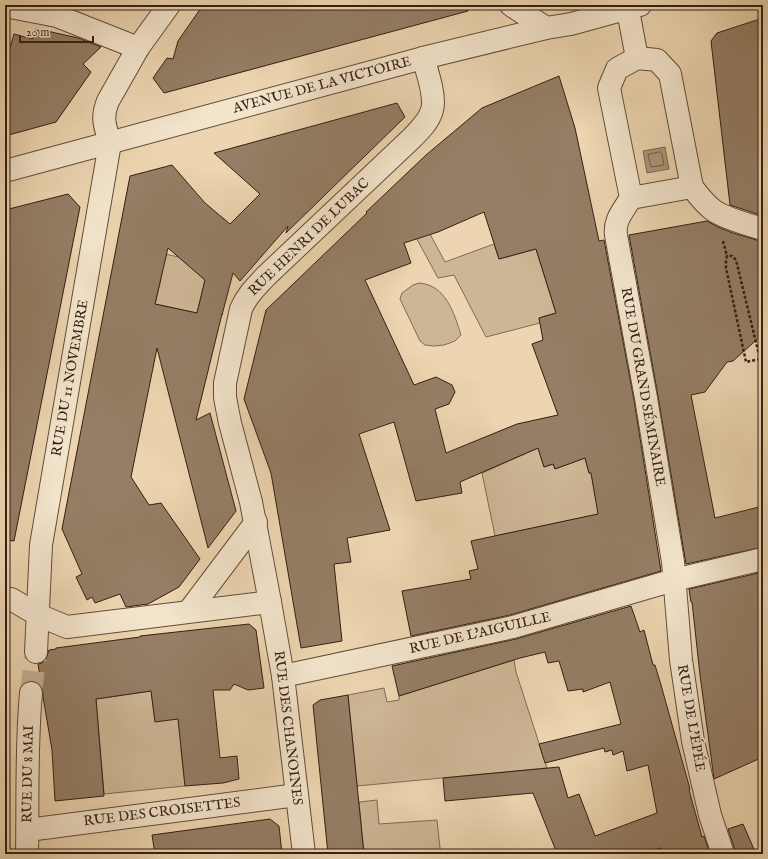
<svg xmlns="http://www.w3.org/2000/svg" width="768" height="859" font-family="'IM FELL English',serif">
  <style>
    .green { fill: #cdb695; stroke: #806a54 }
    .water { fill: #ad977b; stroke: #7d6751 }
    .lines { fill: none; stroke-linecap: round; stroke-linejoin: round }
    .shore { stroke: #705b47; stroke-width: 1 }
    .building { fill: #947e65; stroke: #341f13; fill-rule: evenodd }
    .minor-tunnel { stroke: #c7b191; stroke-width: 22; stroke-dasharray: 22 11; stroke-linecap: butt }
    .minor-casing { stroke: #624c3a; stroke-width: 24 }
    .path { stroke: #341f13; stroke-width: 2.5; stroke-dasharray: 3 2; stroke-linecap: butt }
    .minor { stroke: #f3e4cc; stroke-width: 22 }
    .labels { text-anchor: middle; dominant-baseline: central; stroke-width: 4; stroke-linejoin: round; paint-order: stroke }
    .street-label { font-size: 14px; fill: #341f13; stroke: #f3e4cc }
  </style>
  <rect width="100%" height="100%" fill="#ecd5b0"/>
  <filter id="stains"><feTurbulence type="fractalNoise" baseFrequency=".005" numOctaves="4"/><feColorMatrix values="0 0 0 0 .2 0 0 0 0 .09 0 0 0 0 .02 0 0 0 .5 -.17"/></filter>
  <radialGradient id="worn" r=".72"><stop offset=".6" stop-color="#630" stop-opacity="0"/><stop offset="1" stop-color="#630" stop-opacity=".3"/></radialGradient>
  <!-- green -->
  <g class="green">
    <polygon points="412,230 430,234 445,262 494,244 499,259 536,249 556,313 539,318 540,323 486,337 454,275 438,278"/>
    <polygon points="155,252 179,257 205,280 197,313 155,304 161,279"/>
    <path d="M419 283C446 285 454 313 461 335L455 341 444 345 434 346 425 345 420 341 400 299 402 293 413 285Z"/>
    <polygon points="538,448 544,467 553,464 555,469 585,458 589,473 591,473 599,514 495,536 482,473"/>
    <polygon points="514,660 516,672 547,768 357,786 348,695 384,688 387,702 399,700 399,696"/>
    <polygon points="151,691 155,721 182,718 181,750 185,786 104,794 96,699"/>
    <polygon points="377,800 379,824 437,820 440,848 442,854 364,854 359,802"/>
  </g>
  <!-- water -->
  <polygon class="water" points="665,147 669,169 647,173 643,151"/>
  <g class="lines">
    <!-- shore -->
    <polygon class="shore" points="660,152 662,154 664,165 651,167 648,155"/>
  </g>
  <!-- building -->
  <g class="building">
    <polygon points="203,5 467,5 468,11 164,93 153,78 167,58 173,59 178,41"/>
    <polygon points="763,18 763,216 730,205 711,41 717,33"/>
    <polygon points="35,30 47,32 47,31 78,38 101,47 83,64 91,72 56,122 5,136 5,65 14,34 33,39"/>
    <path d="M559 76 575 128 599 241 604 240 634 400 661 571 510 615 411 636 402 591 471 579 469 571 478 569 471 541 598 514 591 473H589L585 458 555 469 553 464 544 467 538 448 460 482 462 493 416 501 394 422 359 434 390 530 347 538 351 562 334 564 342 641 301 648 271 473 244 399 266 310 367 213 366 212 426 155 482 108ZM484 212 499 259 536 249 556 313 539 318 543 340 532 344 558 415 517 424 446 453 435 409 449 404 455 392 452 385 436 377 414 385 365 280 411 263 404 243 438 232Z"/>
    <path d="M397 103 405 117 286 233 288 226 240 281 233 273 222 315V314L196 420 210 413 236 511 208 548 157 348 131 477 149 505 161 503 200 559 179 587 148 604 126 607 120 594 95 603 92 597 87 600 76 577 82 574 62 529 130 176 172 165 205 203 230 224 260 194 214 153ZM168 248 205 280 197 313 155 304Z"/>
    <polygon points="68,194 80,207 14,541 5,540 5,210"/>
    <polygon points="707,221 718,227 733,233 760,241 763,241 763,334 733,361 727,362 705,392 691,395 715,518 763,506 763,547 686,564 658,396 629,235"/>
    <polygon points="763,572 763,757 714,779 700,675 692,602 691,602 689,589"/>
    <polygon points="631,606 640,632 644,630 653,665 655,665 661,685 690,789 689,790 702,837 704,836 710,854 663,854 661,848 637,854 553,854 553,852 556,851 533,793 445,801 443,778 559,767 568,798 579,794 595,836 657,813 648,765 627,771 623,751 613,755 612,750 605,752 604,748 545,763 539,744 621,724 610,682 583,692 583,689 568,691 559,661 548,663 545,652 520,658 399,696 392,666 516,639"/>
    <polygon points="249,624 256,630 264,688 248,690 234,684 230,690 213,690 220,758 237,756 239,779 223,783 185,786 178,719 155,722 151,691 96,699 104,796 55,801 52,750 43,697 43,694 38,664 42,663 46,659 49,650 56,649 56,648 140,637 140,636"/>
    <polygon points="348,695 364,854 328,854 313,705 320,700"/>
    <polygon points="270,819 279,826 282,854 155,854 152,835"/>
    <polygon points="743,824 756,854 735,854 735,850 728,829"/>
  </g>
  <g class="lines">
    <!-- minor-tunnel -->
    <polyline class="minor-tunnel" points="31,693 36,652"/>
    <!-- minor casing -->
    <g class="minor-casing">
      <g id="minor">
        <polyline points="511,5 546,28"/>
        <polyline points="627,5 637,58"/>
        <polyline points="5,6 57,16 138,48"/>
        <polyline points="5,171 423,58 546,28 571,24 640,5"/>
        <path d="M692 187C698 195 705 204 713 210 724 218 749 225 763 229"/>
        <path d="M631 198C623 211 614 220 616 235L646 398 673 562 681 660 693 741 710 815 723 854"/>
        <polyline points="631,198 609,88 617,69 637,58 657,60 670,74 692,187"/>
        <polyline points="631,198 692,187"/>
        <polyline points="5,600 11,599 38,615 67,627 270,602"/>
        <polyline points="189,611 256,522"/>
        <path d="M36 652 41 545 110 143C105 126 101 118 108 101L138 48 169 5"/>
        <polyline points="283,676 513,627 674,580 763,559"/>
        <polyline points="28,830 297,795"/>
        <path d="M27 854C28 801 26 747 31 693"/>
        <path d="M304 854 283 676 270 602 251 502 230 423 227 408 225 397V383L241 309C247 295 256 287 266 276L412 138C420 130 429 121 432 110 436 97 427 71 423 58"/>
      </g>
    </g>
    <!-- path -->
    <g class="path">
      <polyline points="723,241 727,256"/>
      <polyline points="760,359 746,362 726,268 726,261 727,256 732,256 736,260 760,359 763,359"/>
    </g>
    <!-- minor -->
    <use href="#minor" class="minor"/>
  </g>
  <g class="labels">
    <!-- street labels -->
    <g class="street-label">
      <text transform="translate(322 85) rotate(-15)">AVENUE DE LA VICTOIRE</text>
      <text transform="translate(309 237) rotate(-44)">RUE HENRI DE LUBAC</text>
      <text transform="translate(70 378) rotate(-80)">RUE DU 11 NOVEMBRE</text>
      <text transform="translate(643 387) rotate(80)">RUE DU GRAND SÉMINAIRE</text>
      <text transform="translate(480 633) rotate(-13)">RUE DE L'AIGUILLE</text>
      <text transform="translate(691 718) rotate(80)">RUE DE L'ÉPÉE</text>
      <text transform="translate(288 728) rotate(83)">RUE DES CHANOINES</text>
      <text transform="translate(28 774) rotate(-89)">RUE DU 8 MAI</text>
      <text transform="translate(162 812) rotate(-7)">RUE DES CROISETTES</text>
    </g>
  </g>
  <!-- margin -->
  <rect width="768" height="859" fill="none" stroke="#ecd5b0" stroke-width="20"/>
  <rect x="6" y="6" width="756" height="847" fill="none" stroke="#341f13" stroke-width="2"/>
  <rect x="10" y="10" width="748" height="839" fill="none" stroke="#341f13"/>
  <!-- scale -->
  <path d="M20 36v6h73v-6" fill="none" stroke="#341f13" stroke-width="2"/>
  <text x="26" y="36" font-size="12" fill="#341f13" stroke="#f3e4cc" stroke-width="3" paint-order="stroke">20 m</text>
  <rect width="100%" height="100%" filter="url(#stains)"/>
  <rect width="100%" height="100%" fill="url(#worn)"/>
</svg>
